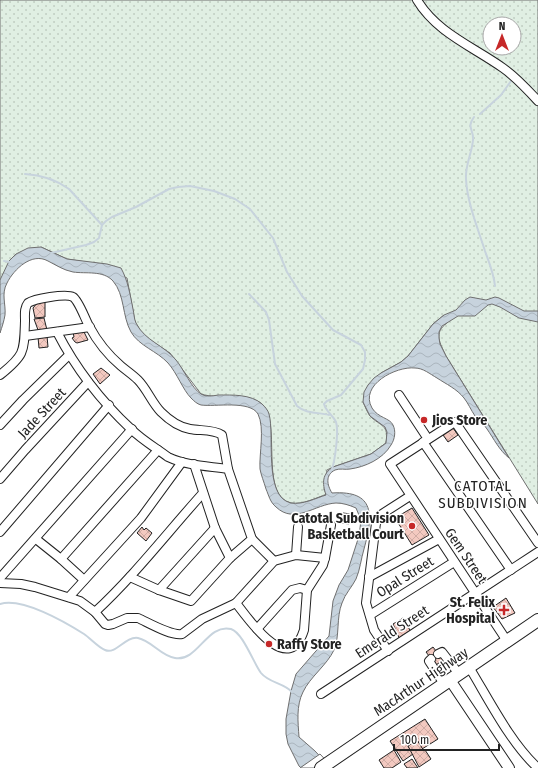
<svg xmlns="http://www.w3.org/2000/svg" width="538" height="768" font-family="'Fira Sans Condensed',sans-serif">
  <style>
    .grass { fill: url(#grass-dots); stroke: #6f6f6f; fill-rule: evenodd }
    .water { fill: url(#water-waves); stroke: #6f6f6f }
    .pier { fill: #fff; stroke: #6f6f6f }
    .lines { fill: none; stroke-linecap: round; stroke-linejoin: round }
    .stream { stroke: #c7d3dd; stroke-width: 2 }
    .building { fill: url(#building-cross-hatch); stroke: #222 }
    .minor-casing { stroke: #222; stroke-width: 10 }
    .major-casing { stroke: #222; stroke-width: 12 }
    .highway-casing { stroke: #222; stroke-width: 14 }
    .minor { stroke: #fff; stroke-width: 8 }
    .major { stroke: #fff; stroke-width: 10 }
    .highway { stroke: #fff; stroke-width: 12 }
    .poi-dot { fill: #c62828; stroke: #fff; stroke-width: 1.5 }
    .labels { text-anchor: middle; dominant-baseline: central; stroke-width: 3; stroke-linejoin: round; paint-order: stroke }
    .street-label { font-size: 14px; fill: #222; stroke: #fff }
    .poi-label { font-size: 14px; font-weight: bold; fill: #222; stroke: #fff; text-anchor: start }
    .neighbourhood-label { font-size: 15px; letter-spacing: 1px; fill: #222; stroke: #fff }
  </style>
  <defs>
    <pattern id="grass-dots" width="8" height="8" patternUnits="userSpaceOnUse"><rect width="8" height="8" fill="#e0efe3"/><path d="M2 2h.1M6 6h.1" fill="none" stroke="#c0cdc2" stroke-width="1.8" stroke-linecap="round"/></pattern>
    <pattern id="water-waves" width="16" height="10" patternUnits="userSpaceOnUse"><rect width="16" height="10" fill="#c7d3dd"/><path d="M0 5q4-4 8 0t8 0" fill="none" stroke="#abb5bd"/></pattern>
    <pattern id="building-cross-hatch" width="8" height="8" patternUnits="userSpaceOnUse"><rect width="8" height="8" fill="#f3c9c0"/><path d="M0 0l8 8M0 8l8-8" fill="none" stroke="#d0aca5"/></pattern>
  </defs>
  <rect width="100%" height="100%" fill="#fff"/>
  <!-- grass -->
  <path class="grass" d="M0 0H538V504L446 356C440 343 433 333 447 323L444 315 433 324 408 356 401 362 381 373 363 402C365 406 367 412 370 416 381 427 389 424 386 443L371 454 333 467 327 470 324 490 327 494C316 498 302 505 291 503 258 496 283 418 261 403 242 391 220 400 201 394L170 353 153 342 142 333 135 322 127 278 86 262 67 259 41 247 0 280ZM490 24H514V48H490Z"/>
  <!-- water -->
  <path class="water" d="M41 247 67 259 107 264 121 268C128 281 130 294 133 309 134 313 134 319 136 323 145 341 164 345 176 360 183 368 192 389 201 394 206 397 213 396 218 395 232 395 251 394 262 404 265 407 268 410 269 414 275 434 263 497 291 503 303 505 316 498 326 495 322 483 322 474 333 467L371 454 386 443 387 432 385 427 370 416 363 402 364 392 368 385 374 378 381 373 401 362 408 356 433 324 444 315 456 310 465 300 470 297 486 300 495 297 499 298 524 311H538V322L519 318 500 307 492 304 488 305 475 316H458L442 326 439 332V338L440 344 446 356 509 458C499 450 494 439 487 429 484 424 479 421 475 416 471 410 468 403 464 398 457 389 446 384 437 378 430 374 423 368 415 368 396 366 359 385 372 408 378 418 390 418 393 425 396 431 395 439 391 445 383 459 365 467 350 469 345 470 340 468 335 470 325 475 327 485 332 493 376 490 373 516 364 549 361 559 360 570 356 579 352 587 345 594 342 603 336 618 340 636 334 650 327 665 310 677 303 692 296 706 298 722 299 737L315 751 331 768H301L299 766 288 744 286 734V719L291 691 296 674 329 636 333 601 339 585 348 570 359 536 361 520 356 508C349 505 343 503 336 503 315 504 295 525 276 507 270 502 269 496 266 489 264 482 261 475 260 469 259 454 265 428 258 414 250 400 215 407 201 405 197 404 194 401 191 398 183 390 177 373 168 363 157 351 139 346 131 332 122 316 125 295 113 281 103 270 86 274 73 272 63 270 56 265 48 261 32 252 14 269 7 283 1 294 6 304 5 315 4 321 2 327 0 333V280L9 261 16 254 28 248Z"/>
  <!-- pier -->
  <polygon class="pier" points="320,754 333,768 300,768"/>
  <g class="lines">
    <!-- stream -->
    <g class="stream">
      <polyline points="480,114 501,95 511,81"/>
      <path d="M474 117C466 128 474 129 473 140 472 153 465 165 466 179 467 202 478 229 485 251 489 262 494 274 495 286"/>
      <path d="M25 174C42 175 55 179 69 189L102 225"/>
      <path d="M51 253 86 245 94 242 99 238 102 225 106 221 112 217 136 207 169 189 178 187 190 186 214 191 235 199 250 209 273 238 287 272 302 296 333 330 361 345 365 352V360L363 369 341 395 327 401 324 404C326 412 333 415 336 422 339 431 335 460 332 469"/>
      <polyline points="4,261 10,262"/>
      <path d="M249 294 266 312 269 320 275 364 297 406C306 414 318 412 329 415"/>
      <path d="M0 604C22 597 65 622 84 634 90 638 99 648 105 650 116 655 125 636 138 638 152 641 161 656 175 658 198 662 207 623 231 629 243 633 253 662 261 673 269 683 284 683 292 692"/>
    </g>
  </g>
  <!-- building -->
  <g class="building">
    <polygon points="45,301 45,317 35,318 33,308 37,303"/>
    <polygon points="44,318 47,330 38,330 34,319"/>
    <polygon points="83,330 88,340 77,343 75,342 72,338 74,337 73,332"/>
    <polygon points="47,336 48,347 39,348 38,337"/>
    <polygon points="101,368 110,375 100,384 93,374"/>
    <polygon points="453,428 458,435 448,442 443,435"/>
    <polygon points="412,508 429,535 412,545 395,518"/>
    <polygon points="343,513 351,514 349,524 342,523"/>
    <polygon points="142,527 144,530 146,528 152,533 146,541 137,533"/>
    <polygon points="506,598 515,613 502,619 493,607"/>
    <polygon points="403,618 411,632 400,640 393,624"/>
    <polygon points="433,647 443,660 436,665 426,652"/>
    <polygon points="425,719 438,739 422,749 417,740 408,746 413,754 403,761 390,741"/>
    <polygon points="417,740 424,751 425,750 431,759 419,767 408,746"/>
    <polygon points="394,750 401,762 392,768 384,768 379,760"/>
    <polygon points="412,759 418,768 407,768 404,764"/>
  </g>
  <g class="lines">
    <!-- minor casing -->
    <g class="minor-casing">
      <g id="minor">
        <path d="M417 0C437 33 472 46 503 68 516 77 527 89 538 101"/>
        <path d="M57 332C76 369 101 401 131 429 142 440 156 448 168 457 187 466 208 466 228 469L252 539 230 558 191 601 159 590 130 577"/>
        <polyline points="25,336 90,327"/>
        <path d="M0 375C25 355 24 352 25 321 25 314 24 308 28 303 34 299 66 293 73 297 79 301 85 319 89 326 97 341 108 355 121 366 127 371 133 375 138 380 147 389 152 403 161 412 169 420 179 427 190 429 200 431 213 429 222 435L228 469"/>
        <polyline points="399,395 428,439"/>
        <polyline points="0,425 23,400 69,355"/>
        <polyline points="423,442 511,570"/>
        <polyline points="194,464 215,528 230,558"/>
        <polyline points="0,479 25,450 88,382"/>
        <polyline points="0,532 109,405"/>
        <polyline points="36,539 61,559 84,580"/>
        <polyline points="252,539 274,561"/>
        <polyline points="296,555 298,527"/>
        <polyline points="61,559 158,450"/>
        <polyline points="369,577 439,539"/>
        <polyline points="0,578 132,429"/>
        <path d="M0 583 21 584 35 587 80 601 95 612 105 624 108 625 113 624 127 618H138C149 623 171 636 182 634L202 619 236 603 274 561 296 555 325 558"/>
        <polyline points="159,590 215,528"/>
        <polyline points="69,597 141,518 182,462"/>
        <path d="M236 603C249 620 289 678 304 630L307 590 323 565 325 558 331 525"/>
        <path d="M95 612C134 576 167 533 203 493"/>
        <polyline points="370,615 454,562"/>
        <polyline points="257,629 292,590 300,588 307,590"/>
        <polyline points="507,641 390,464 455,422 538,543"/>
        <polyline points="388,651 374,630 366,603 376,523 382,514 410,496"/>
        <polyline points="438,654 442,652 459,674"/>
        <polyline points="431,659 429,661 444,684"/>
        <path d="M469 667C488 698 511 744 538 768"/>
        <polyline points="321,694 538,552"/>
      </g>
    </g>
    <!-- major casing -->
    <g class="major-casing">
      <polyline id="major" points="450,680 509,768"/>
    </g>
    <!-- highway casing -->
    <g class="highway-casing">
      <polyline id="highway" points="321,768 538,620"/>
    </g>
    <!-- minor -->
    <use href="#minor" class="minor"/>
    <!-- major -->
    <use href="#major" class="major"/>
    <!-- highway -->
    <use href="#highway" class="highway"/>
  </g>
  <!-- markers -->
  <g class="poi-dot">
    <circle cx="424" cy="420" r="4"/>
    <circle cx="412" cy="526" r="4"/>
    <path d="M502 604h4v4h4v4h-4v4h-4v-4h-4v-4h4z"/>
    <circle cx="269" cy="644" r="4"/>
  </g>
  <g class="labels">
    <!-- street labels -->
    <g class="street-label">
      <text transform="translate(42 413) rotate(-47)">Jade Street</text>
      <text transform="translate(466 556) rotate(56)">Gem Street</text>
      <text transform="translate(405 577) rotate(-32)">Opal Street</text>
      <text transform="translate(392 632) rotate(-33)">Emerald Street</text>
      <text transform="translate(421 682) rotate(-34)">MacArthur Highway</text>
    </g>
    <!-- poi labels -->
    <g class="poi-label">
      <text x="432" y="420">Jios Store</text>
      <text x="404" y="518" text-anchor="end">Catotal Subdivision<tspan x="404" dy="16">Basketball Court</tspan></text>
      <text x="495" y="602" text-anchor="end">St. Felix<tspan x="495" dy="16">Hospital</tspan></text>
      <text x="277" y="644">Raffy Store</text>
    </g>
    <!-- neighbourhood labels -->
    <g class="neighbourhood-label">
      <text x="483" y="486">CATOTAL<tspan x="483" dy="17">SUBDIVISION</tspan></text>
    </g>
  </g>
  <!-- north arrow -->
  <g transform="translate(502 36)"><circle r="19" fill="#ffffff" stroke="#a7a7a7"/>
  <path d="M0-3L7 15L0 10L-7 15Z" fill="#c62828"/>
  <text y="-6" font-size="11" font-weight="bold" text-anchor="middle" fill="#222222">N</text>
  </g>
  <!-- scale -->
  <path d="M394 744v6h105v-6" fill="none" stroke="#222222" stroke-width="2"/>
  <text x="400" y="744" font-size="12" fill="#222222" stroke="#ffffff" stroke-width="3" paint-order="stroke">100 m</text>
</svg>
